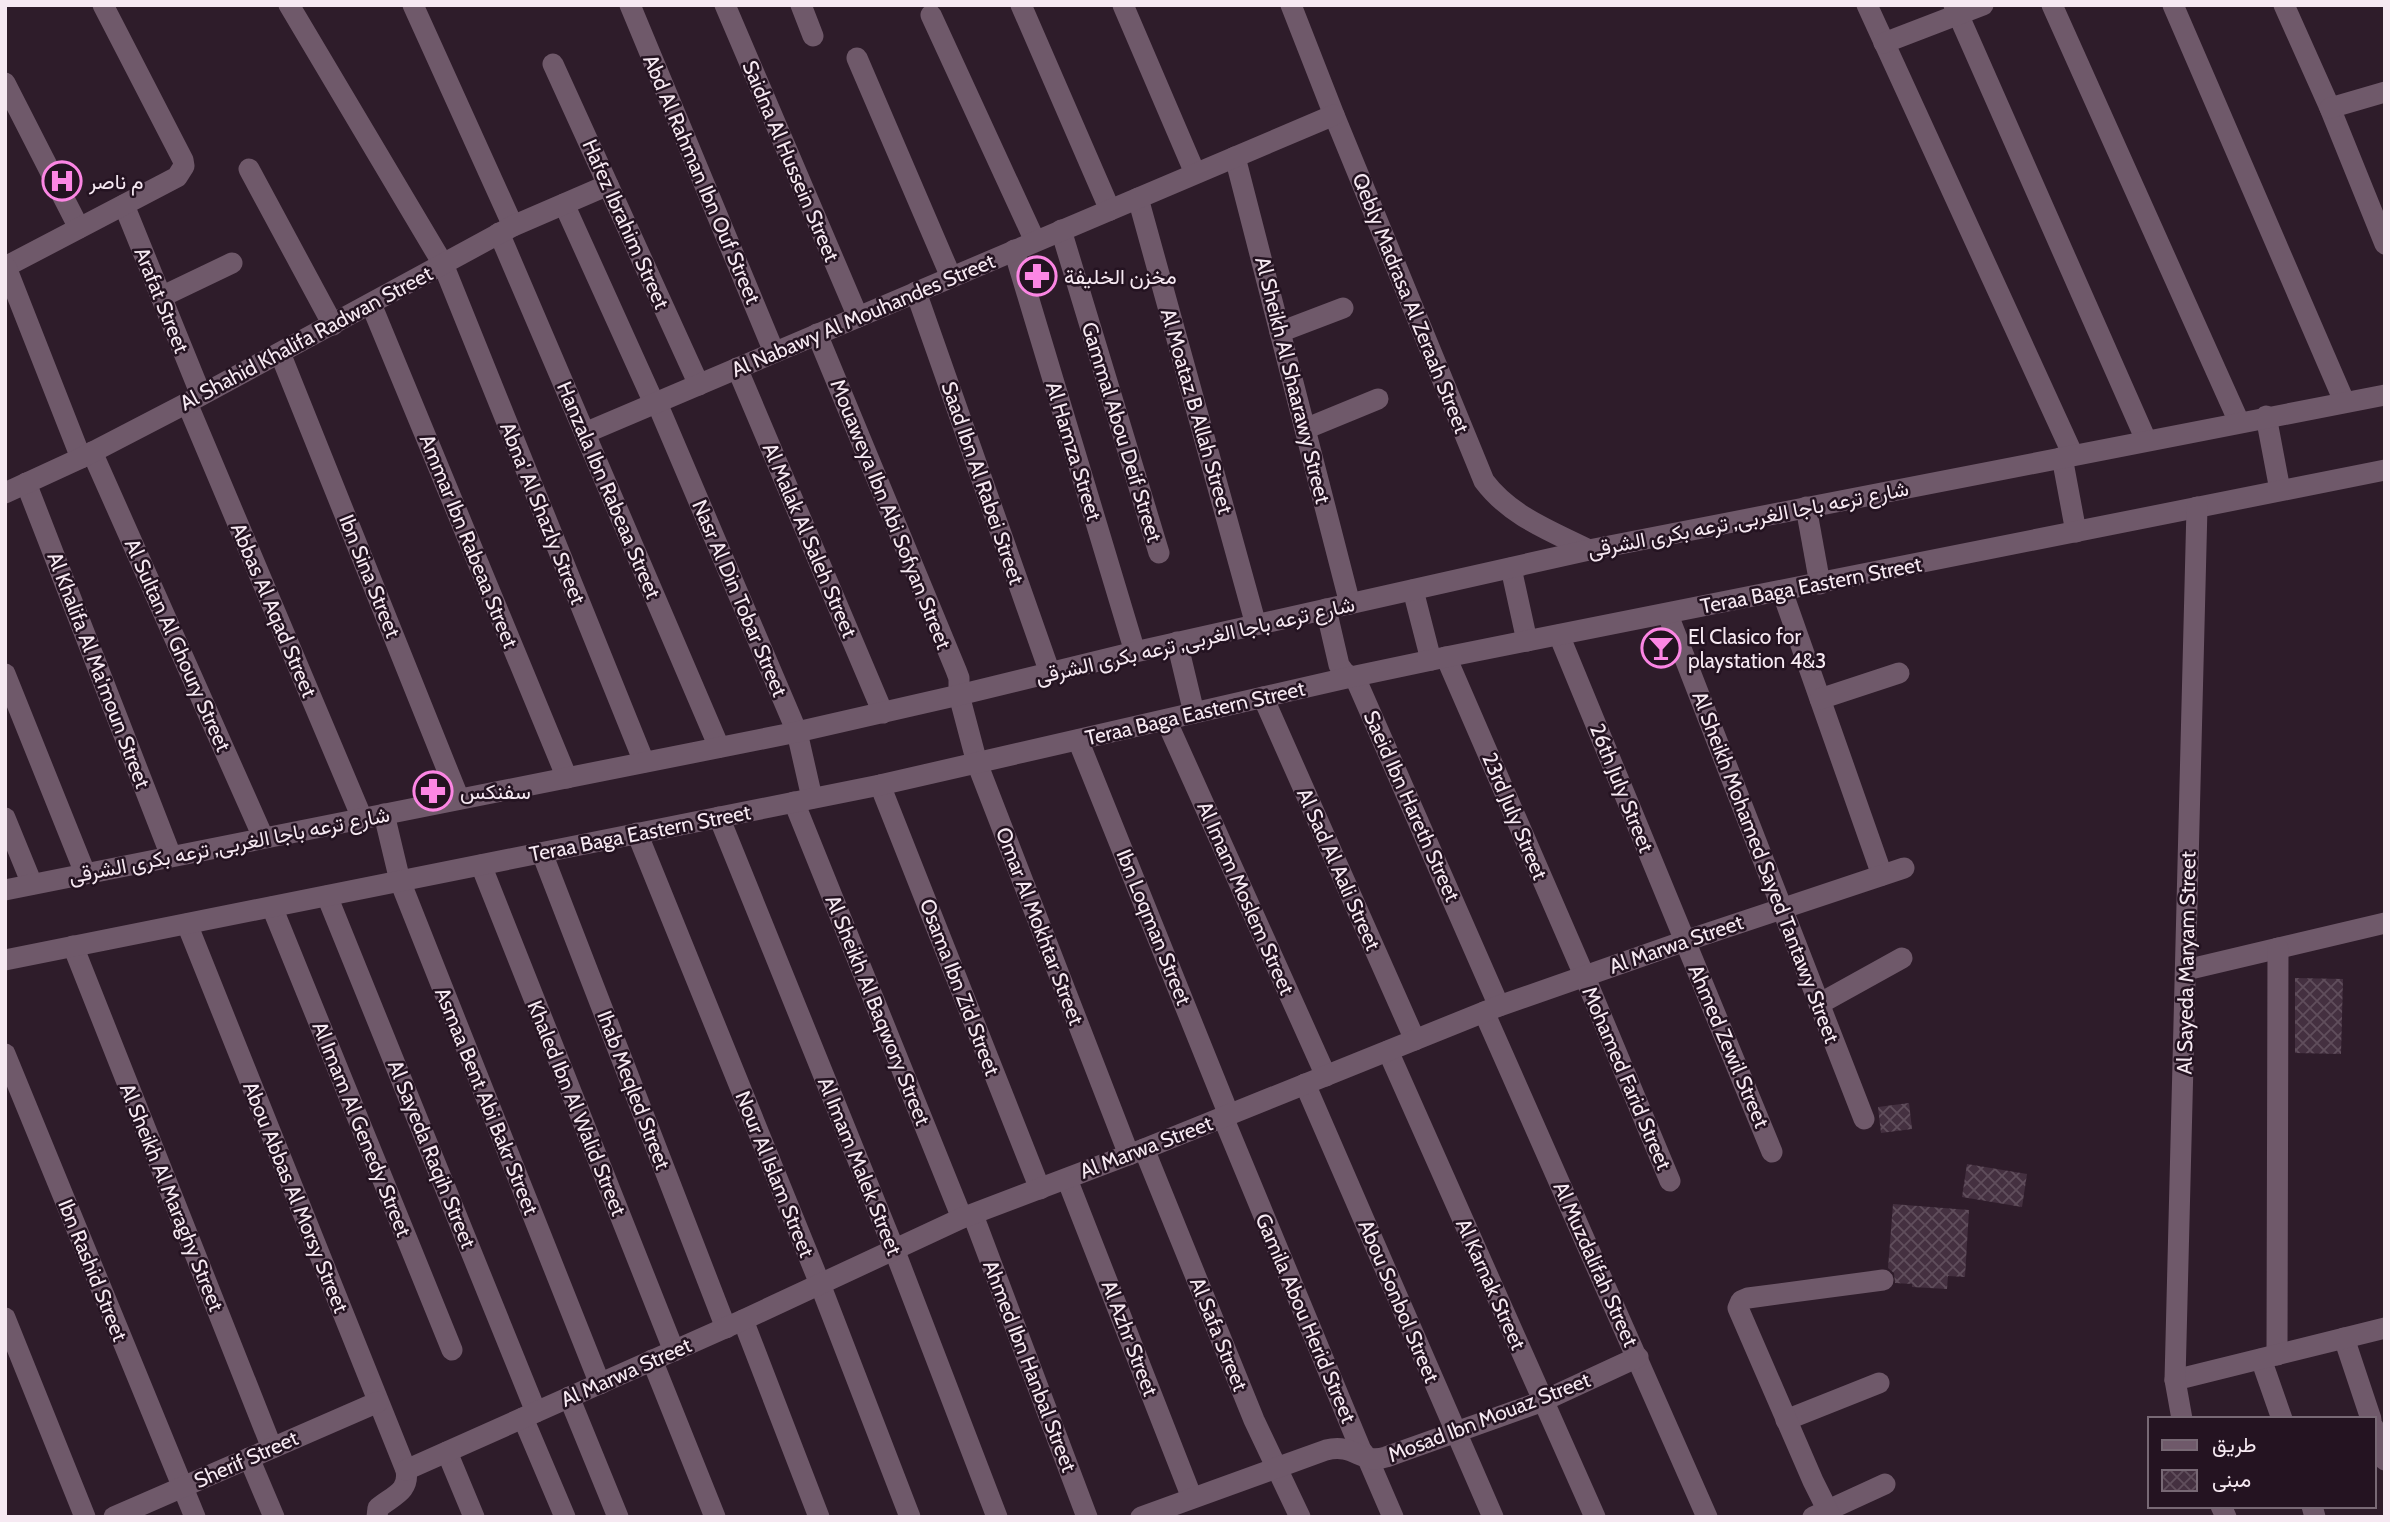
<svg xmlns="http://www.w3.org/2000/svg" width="2390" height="1522" font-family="Cabin,Vazirmatn,sans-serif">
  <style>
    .building { fill: url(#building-cross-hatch) }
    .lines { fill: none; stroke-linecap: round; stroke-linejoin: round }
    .street { stroke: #6f596a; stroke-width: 21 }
    .labels { text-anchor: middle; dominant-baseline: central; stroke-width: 5; stroke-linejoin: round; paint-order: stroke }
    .street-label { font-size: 21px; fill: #f6e9f2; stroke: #241321 }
    .poi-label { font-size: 21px; fill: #f6e9f2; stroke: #241321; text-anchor: start }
  </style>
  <defs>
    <pattern id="building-cross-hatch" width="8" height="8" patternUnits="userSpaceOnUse" patternTransform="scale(1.75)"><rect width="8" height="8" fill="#443040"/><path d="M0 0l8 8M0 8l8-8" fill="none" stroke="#604e5c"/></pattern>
  </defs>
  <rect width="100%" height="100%" fill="#2e1c2a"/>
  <!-- building -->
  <g class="building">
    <polygon points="2295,978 2343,979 2341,1054 2295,1053"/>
    <polygon points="1909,1103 1912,1129 1881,1133 1878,1107"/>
    <polygon points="1967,1164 2027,1174 2022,1207 1962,1197"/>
    <polygon points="1893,1204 1969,1210 1965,1277 1948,1276 1947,1289 1912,1287 1912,1284 1895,1283 1894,1273 1888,1268"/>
  </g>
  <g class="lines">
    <!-- street -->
    <g class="street">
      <polyline points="289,5 443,264 644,762"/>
      <polyline points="413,5 513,226"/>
      <polyline points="630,5 774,352"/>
      <polyline points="725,5 858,317"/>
      <polyline points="801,5 813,36"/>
      <polyline points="1021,5 1110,210"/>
      <polyline points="1123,5 1195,173"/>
      <path d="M1291 5 1334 115 1484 481C1510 516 1551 531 1589 550"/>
      <polyline points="1867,5 2073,455"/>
      <polyline points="1954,5 2146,440"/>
      <polyline points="2052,5 2239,422"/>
      <polyline points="2173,5 2344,401"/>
      <polyline points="2284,5 2330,108 2385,244"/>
      <polyline points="931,15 1035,241"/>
      <polyline points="1884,43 1983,5"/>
      <polyline points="857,58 951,277"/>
      <polyline points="553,64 699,385"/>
      <polyline points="5,83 79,228"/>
      <polyline points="2330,108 2385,92"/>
      <polyline points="1235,157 1350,604"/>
      <polyline points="249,169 333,325"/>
      <polyline points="1138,198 1256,625"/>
      <polyline points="564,204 654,403"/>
      <polyline points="124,205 201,395"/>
      <polyline points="1061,230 1159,553"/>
      <polyline points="499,233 719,747"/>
      <polyline points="1014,250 1135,652"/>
      <polyline points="5,267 177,177 184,166 183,160 103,5"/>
      <polyline points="6,267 81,458"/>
      <polyline points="916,292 1050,673"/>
      <polyline points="161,297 232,263"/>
      <polyline points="371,304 567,778"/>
      <polyline points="1280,332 1343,308"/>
      <polyline points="817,334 956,670 959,678 959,695 977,763 1129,1155"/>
      <polyline points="280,353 459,799"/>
      <polyline points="737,368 883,713"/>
      <polyline points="187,403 362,818"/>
      <polyline points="657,403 797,732 812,798"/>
      <polyline points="2266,416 2280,490"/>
      <polyline points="1305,429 1378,399"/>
      <polyline points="585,433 1334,115"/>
      <polyline points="92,452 263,837"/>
      <polyline points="2062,457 2076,532"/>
      <polyline points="26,483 171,856"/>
      <polyline points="5,493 81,458 187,403 513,226 608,185"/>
      <polyline points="1806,507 1820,584"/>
      <polyline points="1511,568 1527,641"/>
      <polyline points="1413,590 1431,660"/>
      <polyline points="1782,591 1882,875"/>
      <polyline points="1326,609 1339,665 1344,672 1357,682 1499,1006"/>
      <polyline points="1668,615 1864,1119"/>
      <polyline points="1559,635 1772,1152"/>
      <polyline points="1177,642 1194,713"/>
      <polyline points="1446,657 1584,975 1670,1181"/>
      <polyline points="5,674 85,873"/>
      <polyline points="1263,697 1415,1040"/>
      <polyline points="1820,699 1899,673"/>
      <polyline points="1166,720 1326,1076"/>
      <polyline points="1078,740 1229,1115"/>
      <polyline points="880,785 1040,1189"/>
      <polyline points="794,802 962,1218"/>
      <polyline points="384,814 400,881 600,1384"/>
      <polyline points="719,817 894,1249 997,1517"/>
      <polyline points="5,818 32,884"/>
      <polyline points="637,833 820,1284 910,1517"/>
      <polyline points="542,853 726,1328"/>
      <polyline points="481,865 674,1351"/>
      <polyline points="5,890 797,732 959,695 1135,652 1589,550 2385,395"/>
      <polyline points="327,896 536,1412"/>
      <polyline points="272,907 452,1350"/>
      <path d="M187 924 406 1470C410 1492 392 1496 378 1508L377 1517"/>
      <polyline points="73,946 272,1448"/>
      <polyline points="5,960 880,785 1351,677 1446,657 2385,470"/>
      <polyline points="2186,970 2385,923"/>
      <polyline points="1819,1004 1902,958"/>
      <polyline points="1484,1012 1707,1517"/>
      <polyline points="1388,1051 1595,1517"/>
      <polyline points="5,1054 195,1517"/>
      <polyline points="1305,1084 1493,1517"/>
      <polyline points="1223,1117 1361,1450 1368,1459 1393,1517"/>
      <polyline points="1144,1149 1254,1420 1300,1517"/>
      <polyline points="1067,1179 1192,1498"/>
      <polyline points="973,1215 1087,1517"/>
      <polyline points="5,1318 85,1517"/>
      <polyline points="743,1320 819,1517"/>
      <polyline points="2344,1338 2371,1419"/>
      <polyline points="2277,1355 2278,948"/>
      <polyline points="2261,1359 2282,1419"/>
      <polyline points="652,1360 715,1517"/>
      <polyline points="2175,1380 2385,1328"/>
      <polyline points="569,1397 618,1517"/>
      <polyline points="523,1418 565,1517"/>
      <polyline points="2182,1419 2175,1380 2197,507"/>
      <polyline points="1786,1420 1879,1383"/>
      <polyline points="2374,1428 2385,1460"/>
      <polyline points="447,1452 474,1517"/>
      <polyline points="249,1458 274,1517"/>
      <polyline points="406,1470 743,1320 962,1218 1144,1149 1499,1006 1685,941 1904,868"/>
      <polyline points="2221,1506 2226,1517"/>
      <polyline points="2312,1506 2315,1517"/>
      <polyline points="114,1517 378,1402"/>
      <path d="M1141 1517 1326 1450C1356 1443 1360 1465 1386 1457L1543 1401 1638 1357"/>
      <polyline points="1813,1517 1885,1484"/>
      <polyline points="1831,1517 1813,1481 1738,1308 1741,1301 1748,1298 1883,1280"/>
    </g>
  </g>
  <!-- icons -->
  <defs>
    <g id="hospital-ring" transform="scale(2.0125)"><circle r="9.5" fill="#241321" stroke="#fc86e4" stroke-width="1.5"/><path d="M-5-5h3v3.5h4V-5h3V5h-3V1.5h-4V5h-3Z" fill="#fc86e4"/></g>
    <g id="pharmacy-ring" transform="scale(2.0125)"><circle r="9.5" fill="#241321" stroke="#fc86e4" stroke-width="1.5"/><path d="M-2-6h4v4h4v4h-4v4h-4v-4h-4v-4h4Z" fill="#fc86e4"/></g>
    <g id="bar-ring" transform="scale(2.0125)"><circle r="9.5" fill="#241321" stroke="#fc86e4" stroke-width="1.5"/><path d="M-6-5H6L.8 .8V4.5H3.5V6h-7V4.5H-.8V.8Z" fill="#fc86e4"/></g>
  </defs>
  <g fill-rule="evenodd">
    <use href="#hospital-ring" x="62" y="181"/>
    <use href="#pharmacy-ring" x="1037" y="276"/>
    <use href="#bar-ring" x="1661" y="648"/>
    <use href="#pharmacy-ring" x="433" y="791"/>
  </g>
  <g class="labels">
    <!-- street labels -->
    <g class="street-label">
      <text transform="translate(791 161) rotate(67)">Saidna Al Hussein Street</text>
      <text transform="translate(702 179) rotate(67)">Abd Al Rahman Ibn Ouf Street</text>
      <text transform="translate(626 224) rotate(66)">Hafez Ibrahim Street</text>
      <text transform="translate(162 300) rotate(68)">Arafat Street</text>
      <text transform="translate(1411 303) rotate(68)">Qebly Madrasa Al Zeraah Street</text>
      <text transform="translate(863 315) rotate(-23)">Al Nabawy Al Mouhandes Street</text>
      <text transform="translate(306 338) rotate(-28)">Al Shahid Khalifa Radwan Street</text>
      <text transform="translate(1293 380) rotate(76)">Al Sheikh Al Shaarawy Street</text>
      <text transform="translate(1197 411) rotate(74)">Al Moataz B Allah Street</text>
      <text transform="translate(1122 432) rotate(73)">Gammal Abou Deif Street</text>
      <text transform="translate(1074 451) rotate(73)">Al Hamza Street</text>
      <text transform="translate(983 483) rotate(71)">Saad Ibn Al Rabei Street</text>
      <text transform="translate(609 490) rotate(67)">Hanzala Ibn Rabeaa Street</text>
      <text transform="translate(543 513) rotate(68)">Abna' Al Shazly Street</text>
      <text transform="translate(891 514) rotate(68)">Mouaweya Ibn Abi Sofyan Street</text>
      <text transform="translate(1748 519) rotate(-11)">شارع ترعه باجا الغربى, ترعه بكرى الشرقى</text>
      <text transform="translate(810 540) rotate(67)">Al Malak Al Saleh Street</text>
      <text transform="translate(469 541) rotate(68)">Ammar Ibn Rabeaa Street</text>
      <text transform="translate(370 576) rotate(68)">Ibn Sina Street</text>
      <text transform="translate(1811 585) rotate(-11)">Teraa Baga Eastern Street</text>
      <text transform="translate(740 598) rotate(67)">Nasr Al Din Tobar Street</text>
      <text transform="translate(274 610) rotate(67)">Abbas Al Aqad Street</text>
      <text transform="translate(1195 640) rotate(-13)">شارع ترعه باجا الغربى, ترعه بكرى الشرقى</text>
      <text transform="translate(178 645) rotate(66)">Al Sultan Al Ghoury Street</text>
      <text transform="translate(99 670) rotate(69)">Al Khalifa Al Ma'moun Street</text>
      <text transform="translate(1195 713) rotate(-13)">Teraa Baga Eastern Street</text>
      <text transform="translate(1622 788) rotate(68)">26th July Street</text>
      <text transform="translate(1412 806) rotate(66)">Saeid Ibn Hareth Street</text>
      <text transform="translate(1515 816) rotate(67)">23rd July Street</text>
      <text transform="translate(640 833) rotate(-11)">Teraa Baga Eastern Street</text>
      <text transform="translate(229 845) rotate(-11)">شارع ترعه باجا الغربى, ترعه بكرى الشرقى</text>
      <text transform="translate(1766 867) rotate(69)">Al Sheikh Mohamed Sayed Tantawy Street</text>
      <text transform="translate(1339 869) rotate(66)">Al Sad Al Aali Street</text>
      <text transform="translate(1246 898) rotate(66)">Al Imam Moslem Street</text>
      <text transform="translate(1040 926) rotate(69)">Omar Al Mokhtar Street</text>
      <text transform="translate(1154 927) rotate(68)">Ibn Loqman Street</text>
      <text transform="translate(1676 944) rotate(-19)">Al Marwa Street</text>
      <text transform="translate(2186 963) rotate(-89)">Al Sayeda Maryam Street</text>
      <text transform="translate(960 987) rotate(69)">Osama Ibn Zid Street</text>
      <text transform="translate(878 1010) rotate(68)">Al Sheikh Al Baqwory Street</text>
      <text transform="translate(1729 1046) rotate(67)">Ahmed Zewil Street</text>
      <text transform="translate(1627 1078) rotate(67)">Mohamed Farid Street</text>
      <text transform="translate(634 1090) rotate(69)">Ihab Meqled Street</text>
      <text transform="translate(487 1101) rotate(68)">Asmaa Bent Abi Bakr Street</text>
      <text transform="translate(577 1108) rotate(68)">Khaled Ibn Al Walid Street</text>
      <text transform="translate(362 1129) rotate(68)">Al Imam Al Genedy Street</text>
      <text transform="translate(1146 1147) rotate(-21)">Al Marwa Street</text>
      <text transform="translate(432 1154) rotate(68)">Al Sayeda Raqih Street</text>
      <text transform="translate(860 1166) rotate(68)">Al Imam Malek Street</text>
      <text transform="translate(775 1174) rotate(68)">Nour Al Islam Street</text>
      <text transform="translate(172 1197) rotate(68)">Al Sheikh Al Maraghy Street</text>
      <text transform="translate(296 1197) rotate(68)">Abou Abbas Al Morsy Street</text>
      <text transform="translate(1596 1264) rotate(66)">Al Muzdalifah Street</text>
      <text transform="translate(93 1270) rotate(68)">Ibn Rashid Street</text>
      <text transform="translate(1491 1284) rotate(66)">Al Karnak Street</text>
      <text transform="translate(1399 1301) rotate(67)">Abou Sonbol Street</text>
      <text transform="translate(1306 1318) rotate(67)">Gamila Abou Herid Street</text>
      <text transform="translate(1219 1334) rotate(68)">Al Safa Street</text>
      <text transform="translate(1130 1338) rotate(69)">Al Azhr Street</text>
      <text transform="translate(1030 1366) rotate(69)">Ahmed Ibn Hanbal Street</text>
      <text transform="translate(626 1372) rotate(-24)">Al Marwa Street</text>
      <text transform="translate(1489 1417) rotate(-21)">Mosad Ibn Mouaz Street</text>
      <text transform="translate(246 1459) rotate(-24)">Sherif Street</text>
    </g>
    <!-- poi labels -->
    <g class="poi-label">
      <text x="89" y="181">م ناصر</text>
      <text x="1064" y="276">مخزن الخليفة</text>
      <text x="1688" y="636">El Clasico for<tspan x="1688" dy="24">playstation 4&amp;3</tspan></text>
      <text x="460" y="791">سفنكس</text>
    </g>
  </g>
  <!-- border -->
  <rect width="2390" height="1522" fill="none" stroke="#f6e9f2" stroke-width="14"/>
  <!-- legend -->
  <rect x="2148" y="1417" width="228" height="91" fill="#241321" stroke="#786975" stroke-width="2"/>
  <rect x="2162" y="1440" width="35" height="10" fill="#6f596a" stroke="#786975" stroke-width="2"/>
  <text x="2212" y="1452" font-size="21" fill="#f6e9f2">طريق</text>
  <rect x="2162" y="1470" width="35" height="21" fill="url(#building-cross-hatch)" stroke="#786975" stroke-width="2"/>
  <text x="2212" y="1487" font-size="21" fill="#f6e9f2">مبنى</text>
</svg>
